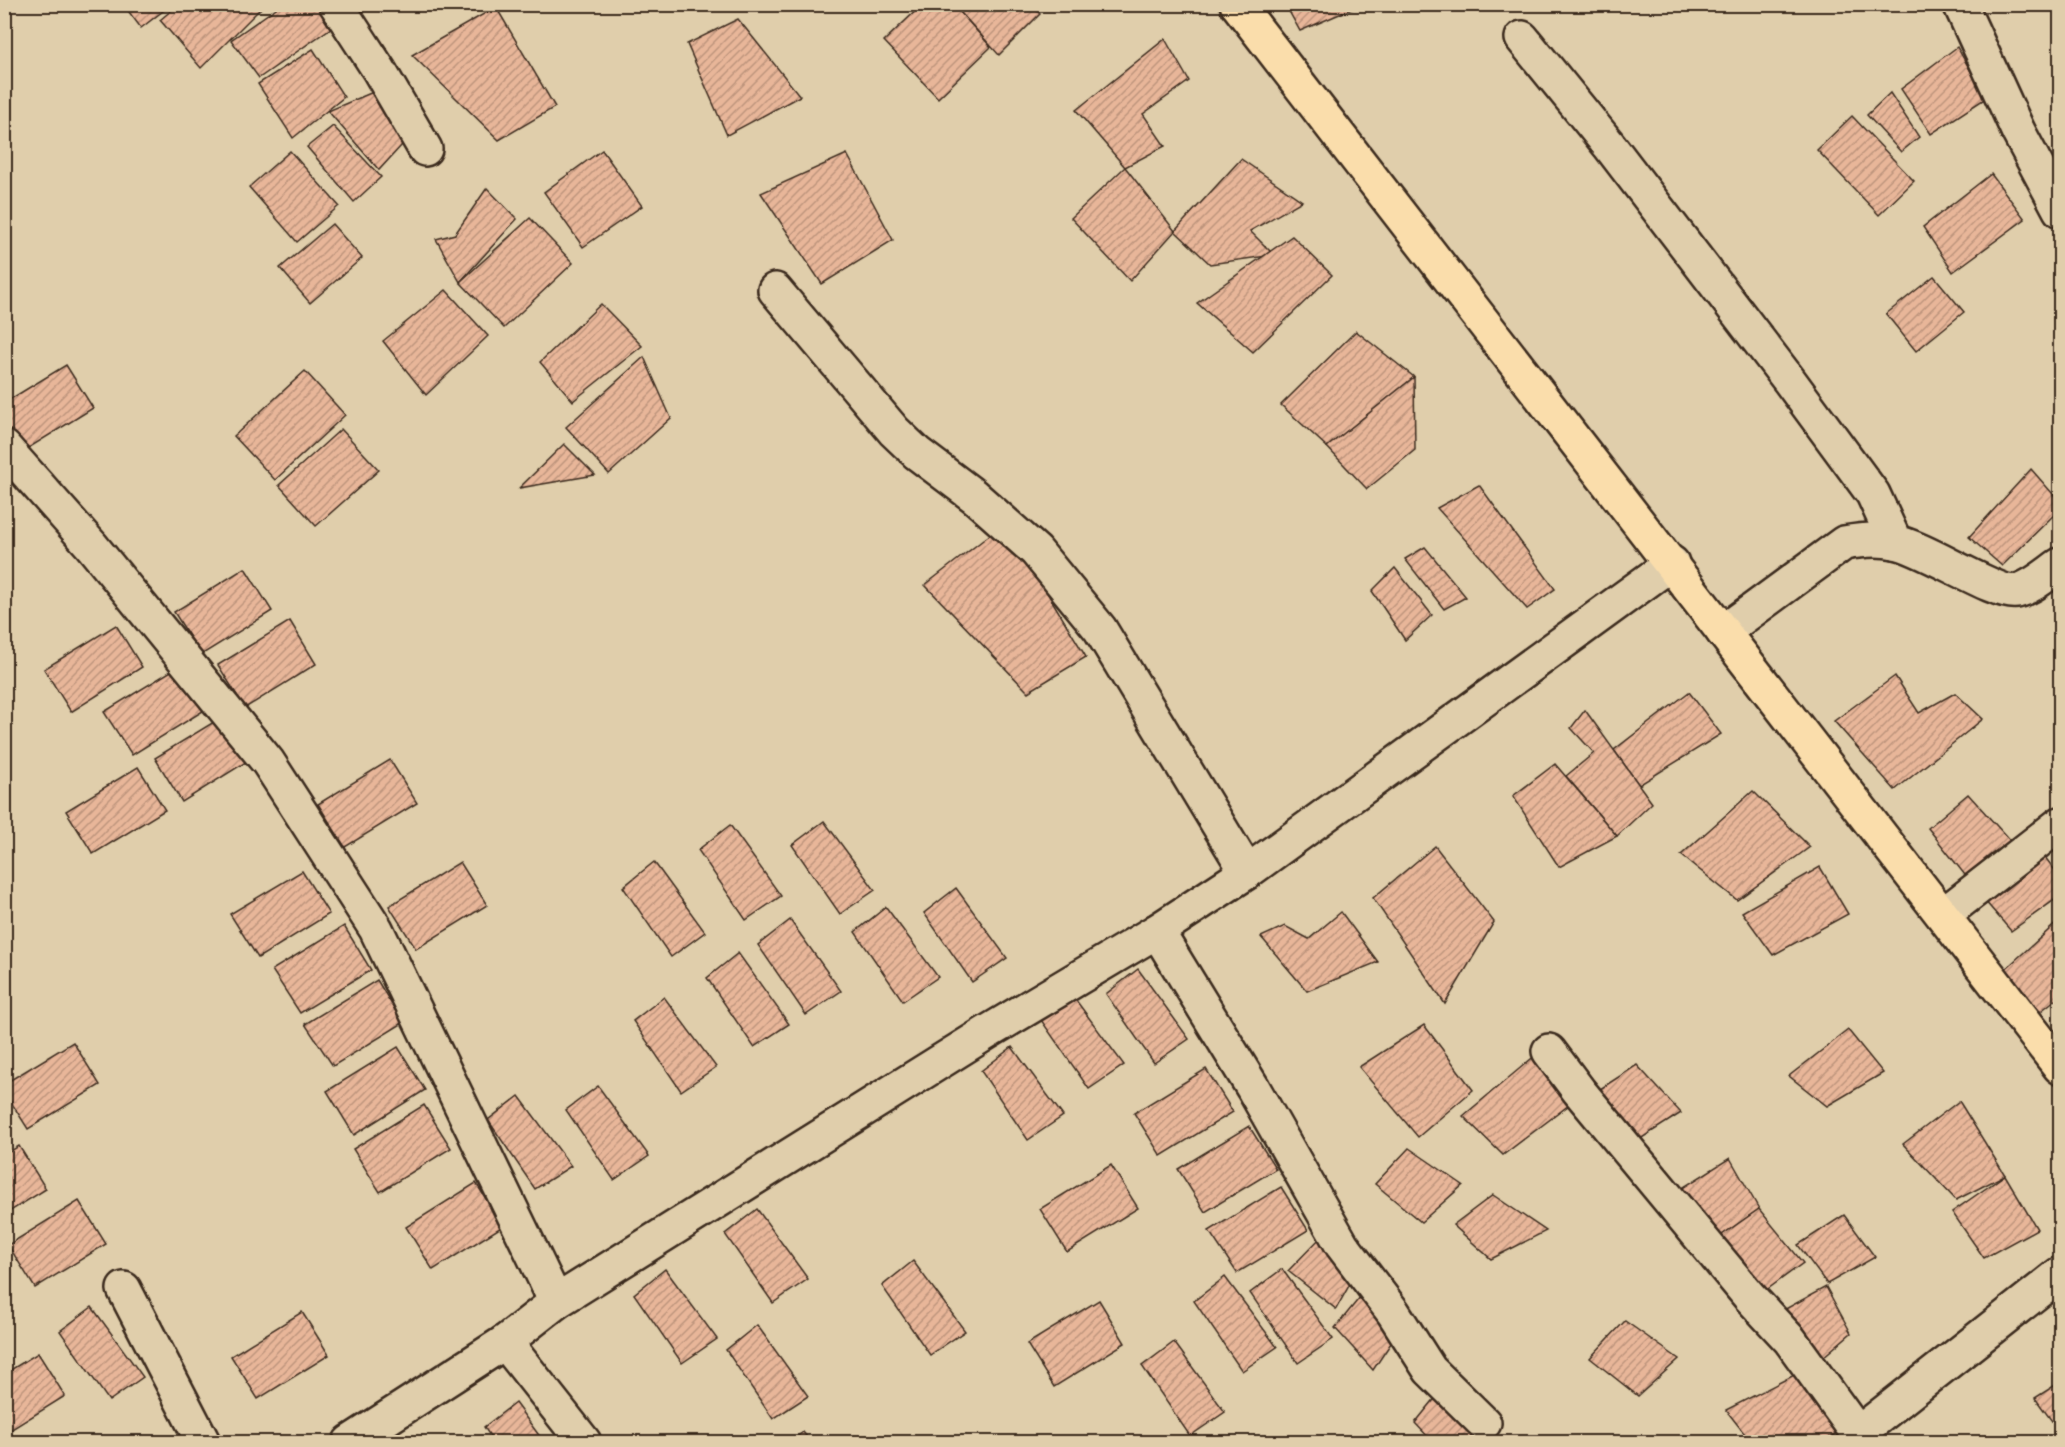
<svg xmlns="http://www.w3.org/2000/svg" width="2065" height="1447" font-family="Mynerve,sans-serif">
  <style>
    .building { fill: url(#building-hatch); stroke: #3b2a1e; stroke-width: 1.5 }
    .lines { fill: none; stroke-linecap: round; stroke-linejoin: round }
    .street-casing { stroke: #3b2a1e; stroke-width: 38 }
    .primary-casing { stroke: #3b2a1e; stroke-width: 38 }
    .street { stroke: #e0ceab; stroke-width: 33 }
    .primary { stroke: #faddab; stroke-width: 33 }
  </style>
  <defs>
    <pattern id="building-hatch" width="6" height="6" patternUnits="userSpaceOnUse" patternTransform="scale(1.5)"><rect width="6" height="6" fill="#e8b699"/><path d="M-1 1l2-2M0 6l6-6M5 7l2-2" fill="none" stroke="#bd947c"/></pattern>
  </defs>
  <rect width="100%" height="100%" fill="#e0ceab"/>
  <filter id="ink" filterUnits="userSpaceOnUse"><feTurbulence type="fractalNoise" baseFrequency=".0167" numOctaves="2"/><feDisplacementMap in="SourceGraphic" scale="12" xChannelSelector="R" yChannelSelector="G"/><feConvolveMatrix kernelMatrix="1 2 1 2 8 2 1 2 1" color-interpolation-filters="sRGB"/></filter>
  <g filter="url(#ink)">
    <!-- building -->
    <g class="building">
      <polygon points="123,4 172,4 141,28"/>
      <polygon points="179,4 265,4 201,68 160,20"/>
      <polygon points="282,4 324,4 338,23 259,78 231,40"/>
      <polygon points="923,4 953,4 991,47 938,98 884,41"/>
      <polygon points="953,4 1031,4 1040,14 999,55"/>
      <polygon points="1285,4 1363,4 1300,31"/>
      <polygon points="496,7 555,107 499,140 412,55"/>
      <polygon points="738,19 800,96 727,135 687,44"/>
      <polygon points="1165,39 1189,81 1143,114 1165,146 1125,167 1076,110"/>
      <polygon points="1957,47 1986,98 1931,134 1901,89"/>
      <polygon points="313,49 344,97 293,138 258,84"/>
      <polygon points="378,90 412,134 379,170 328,111"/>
      <polygon points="1890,93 1919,137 1901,152 1867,115"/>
      <polygon points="1852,116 1914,181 1879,215 1817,150"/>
      <polygon points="333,126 381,177 354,202 307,147"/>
      <polygon points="602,150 642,206 583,247 544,192"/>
      <polygon points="290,151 339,206 297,242 249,187"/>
      <polygon points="847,154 893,240 822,284 761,193"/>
      <polygon points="1241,159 1302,201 1250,231 1274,255 1210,264 1175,231"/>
      <polygon points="1125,167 1175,231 1130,281 1071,218"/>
      <polygon points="1991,174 2025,219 1953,272 1923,227"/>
      <polygon points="487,188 517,219 460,282 436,239 455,234"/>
      <polygon points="530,218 573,263 504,328 460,282"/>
      <polygon points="332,224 362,258 310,303 280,268"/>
      <polygon points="1292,236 1332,275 1253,352 1197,303"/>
      <polygon points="1934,276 1964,312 1916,351 1886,314"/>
      <polygon points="446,290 488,336 426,395 383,341"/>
      <polygon points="601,304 642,346 573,401 540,362"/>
      <polygon points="1356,331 1414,377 1327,447 1281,405"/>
      <polygon points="644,357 671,418 609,474 566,427"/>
      <polygon points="66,365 93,408 22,452 4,425 4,403"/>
      <polygon points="305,371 345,415 275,480 234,436"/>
      <polygon points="1414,377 1415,450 1367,489 1327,447"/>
      <polygon points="341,429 379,470 316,526 279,485"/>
      <polygon points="564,444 595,475 519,488"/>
      <polygon points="2031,469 2060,502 2060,509 2002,566 1969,537"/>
      <polygon points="1479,485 1555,589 1527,609 1437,508"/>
      <polygon points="1005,523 1086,657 1028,692 925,585"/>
      <polygon points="1425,547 1466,597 1444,609 1405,559"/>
      <polygon points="245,568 272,611 201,655 174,612"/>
      <polygon points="1395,568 1432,615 1405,640 1372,591"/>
      <polygon points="290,621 316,664 245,708 218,665"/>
      <polygon points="116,625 142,667 71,712 44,669"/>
      <polygon points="176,668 203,711 132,755 104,712"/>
      <polygon points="1895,676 1919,713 1955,693 1983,719 1895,790 1834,721"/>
      <polygon points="1689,692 1721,734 1639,785 1614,750"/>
      <polygon points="1585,710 1652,803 1617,836 1566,776 1594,753 1571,728"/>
      <polygon points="227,714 254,757 182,802 155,758"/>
      <polygon points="390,760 417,803 345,847 318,804"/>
      <polygon points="1555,764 1617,836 1559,867 1513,796"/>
      <polygon points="138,767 165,810 93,854 66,811"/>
      <polygon points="1753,791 1810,847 1737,900 1681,855"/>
      <polygon points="1968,794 2014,845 1972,884 1928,828"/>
      <polygon points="824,821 875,890 840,914 792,845"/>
      <polygon points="730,825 781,896 746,920 698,850"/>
      <polygon points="1435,846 1494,922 1445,1004 1373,898"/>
      <polygon points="2038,848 2060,877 2060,896 2011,931 1978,893"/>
      <polygon points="460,862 487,905 416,949 389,906"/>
      <polygon points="654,862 705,932 671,957 623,887"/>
      <polygon points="1820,867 1848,914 1773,955 1742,912"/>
      <polygon points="302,871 329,914 258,958 230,914"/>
      <polygon points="956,888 1007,958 972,982 924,913"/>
      <polygon points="886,907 938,977 903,1001 855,932"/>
      <polygon points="1341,912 1378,962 1307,991 1261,937 1285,926 1309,939"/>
      <polygon points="790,920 841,991 806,1015 758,945"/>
      <polygon points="2060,920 2060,996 2036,1015 2001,973"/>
      <polygon points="344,926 371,970 300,1013 272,970"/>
      <polygon points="738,953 789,1024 754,1047 707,978"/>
      <polygon points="1138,969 1189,1039 1154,1063 1106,994"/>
      <polygon points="377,980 403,1023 333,1066 305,1024"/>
      <polygon points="1072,995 1124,1065 1089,1089 1041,1020"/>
      <polygon points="664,997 716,1067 681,1091 633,1021"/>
      <polygon points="1424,1025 1473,1090 1418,1137 1359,1067"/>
      <polygon points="1848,1030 1883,1073 1827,1106 1789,1076"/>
      <polygon points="73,1042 100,1085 28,1129 4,1091 4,1084"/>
      <polygon points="398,1047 425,1090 354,1135 327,1091"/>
      <polygon points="1012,1047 1063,1116 1028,1140 981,1071"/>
      <polygon points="1543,1049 1577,1099 1503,1155 1463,1116"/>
      <polygon points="1637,1065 1681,1113 1634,1143 1597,1091"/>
      <polygon points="1206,1069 1233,1112 1161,1156 1134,1113"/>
      <polygon points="598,1086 649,1156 614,1180 566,1110"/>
      <polygon points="519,1096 571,1166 535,1189 488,1120"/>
      <polygon points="1959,1101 2005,1175 1956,1200 1903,1144"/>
      <polygon points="424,1105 451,1148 380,1192 353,1149"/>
      <polygon points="1249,1126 1276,1169 1205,1212 1178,1169"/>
      <polygon points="19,1146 46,1189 4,1215 4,1155"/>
      <polygon points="1409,1148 1463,1185 1421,1222 1375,1184"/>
      <polygon points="1730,1158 1759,1209 1712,1242 1676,1192"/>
      <polygon points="1111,1165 1138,1208 1067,1252 1040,1209"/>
      <polygon points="2005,1175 2037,1229 1984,1258 1952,1212"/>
      <polygon points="476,1183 503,1226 433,1270 406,1227"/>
      <polygon points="1281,1187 1308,1230 1237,1273 1209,1231"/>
      <polygon points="1493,1195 1546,1231 1491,1259 1453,1225"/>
      <polygon points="79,1201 106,1244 35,1288 8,1245"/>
      <polygon points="757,1209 808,1279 773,1303 725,1234"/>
      <polygon points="1759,1209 1803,1263 1761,1294 1712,1242"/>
      <polygon points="1844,1215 1875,1257 1827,1284 1798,1245"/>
      <polygon points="1323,1235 1356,1273 1336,1309 1288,1271"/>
      <polygon points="913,1261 965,1331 930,1355 882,1286"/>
      <polygon points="665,1269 717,1339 682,1363 634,1294"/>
      <polygon points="1282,1269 1333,1339 1298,1363 1250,1293"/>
      <polygon points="1225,1277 1277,1347 1242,1371 1194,1301"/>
      <polygon points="1826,1287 1851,1333 1815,1364 1778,1313"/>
      <polygon points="1361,1296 1393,1340 1373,1370 1335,1328"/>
      <polygon points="1099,1300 1125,1343 1054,1387 1027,1344"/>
      <polygon points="92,1307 143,1377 109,1401 60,1331"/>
      <polygon points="302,1312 329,1355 258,1399 231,1356"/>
      <polygon points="1625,1321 1679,1359 1638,1396 1590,1358"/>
      <polygon points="757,1325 808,1396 773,1419 726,1350"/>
      <polygon points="1174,1342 1225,1412 1190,1436 1142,1366"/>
      <polygon points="38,1353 65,1396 4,1434 4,1374"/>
      <polygon points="1804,1370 1844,1429 1822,1442 1751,1442 1726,1410"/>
      <polygon points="2060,1382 2060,1432 2035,1398"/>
      <polygon points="1441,1391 1473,1434 1467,1442 1433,1442 1415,1423"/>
      <polygon points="515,1403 544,1442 494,1442 484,1427"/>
      <polygon points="803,1432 811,1442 790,1442"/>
    </g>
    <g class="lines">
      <!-- street casing -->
      <g class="street-casing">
        <g id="street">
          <polyline points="336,4 379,70 425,149"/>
          <polyline points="1960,4 2018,131 2060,210"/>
          <polyline points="1522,38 1609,145 1789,380 1873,494 1895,542"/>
          <polyline points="775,290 894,431 917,453 974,496 1036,551 1100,629 1247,872"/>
          <polyline points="4,447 91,545 268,762 376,929 556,1302"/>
          <path d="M1723 632 1844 543C1861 540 1878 538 1895 542 1924 547 1998 596 2017 591 2033 587 2048 573 2060 565"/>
          <polyline points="1943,915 2060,824"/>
          <polyline points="1157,931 1253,1088 1342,1245 1393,1312 1430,1370 1484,1423"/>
          <polyline points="1549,1051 1579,1091 1749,1296 1790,1340 1864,1442"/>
          <polyline points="124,1289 203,1442"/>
          <polyline points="505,1342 584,1442"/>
          <polyline points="1856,1435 2060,1274"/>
          <polyline points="350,1442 505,1342 556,1302 986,1033 1157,931 1247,872 1672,563"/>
        </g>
      </g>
      <!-- primary casing -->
      <g class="primary-casing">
        <polyline id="primary" points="1237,4 2060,1067"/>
      </g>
      <!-- street -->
      <use href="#street" class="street"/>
      <!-- primary -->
      <use href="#primary" class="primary"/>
    </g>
  </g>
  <!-- margin -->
  <rect width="2065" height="1447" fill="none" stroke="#e0ceab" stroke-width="24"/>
  <rect x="12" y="12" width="2041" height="1423" fill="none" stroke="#3b2a1e" stroke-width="2" filter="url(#ink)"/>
</svg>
